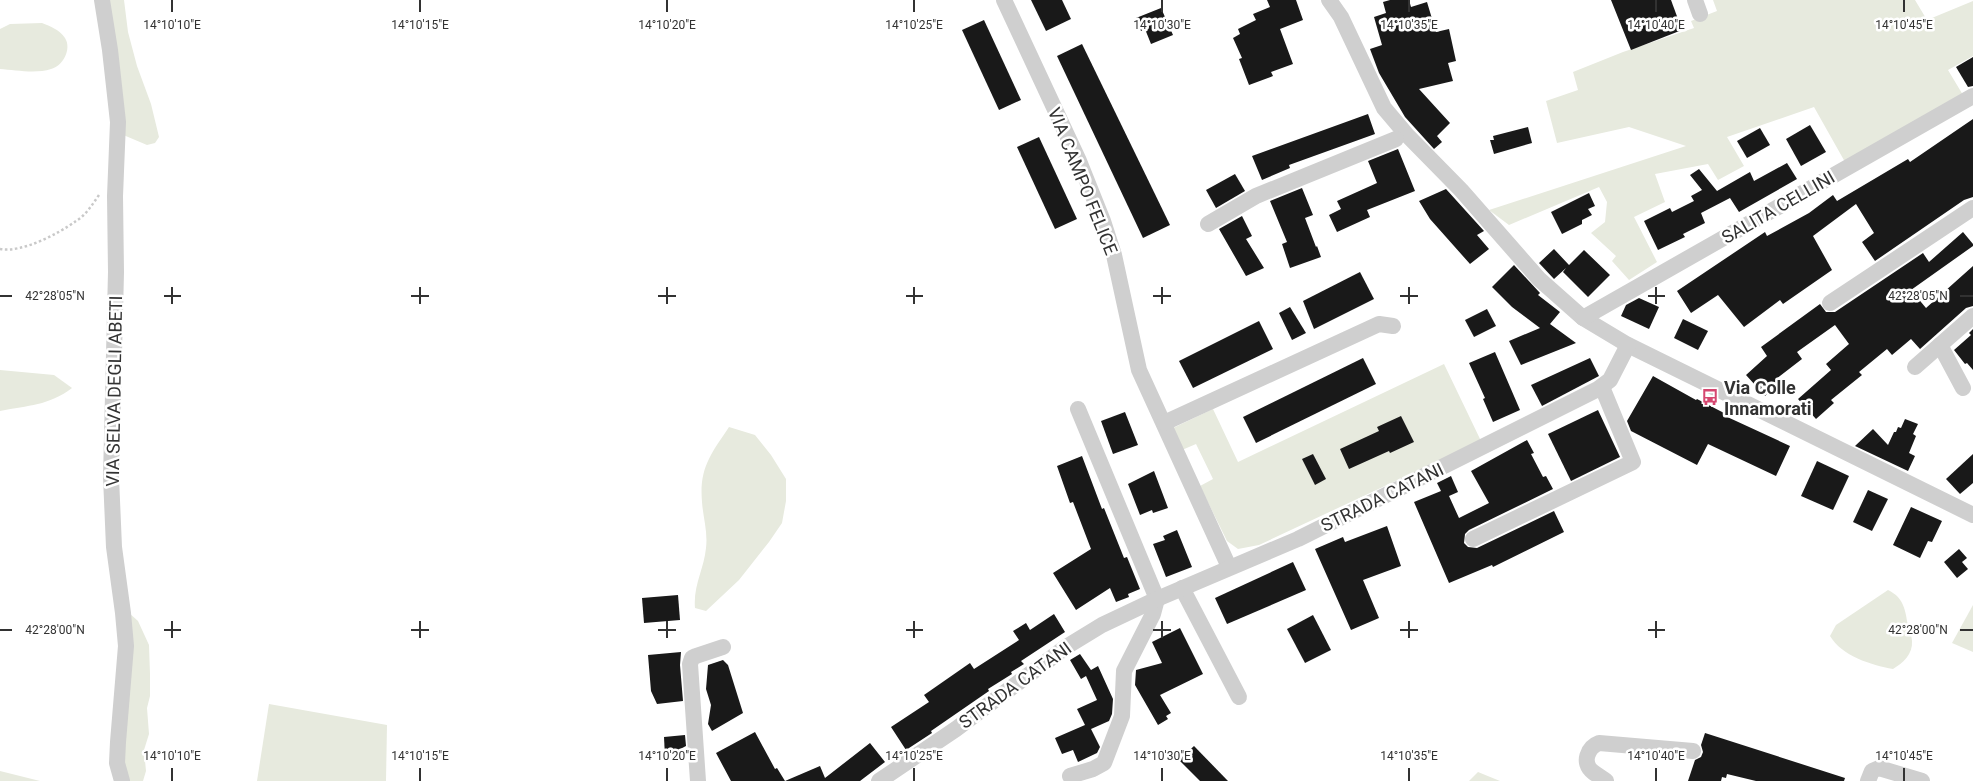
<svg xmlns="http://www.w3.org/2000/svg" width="1973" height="781" font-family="Roboto,sans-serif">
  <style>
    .green { fill: #e7eade }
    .building { fill: #191919 }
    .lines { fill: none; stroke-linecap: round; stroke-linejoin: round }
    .path { stroke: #c9c9c9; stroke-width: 2.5; stroke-dasharray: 2.5 2.5; stroke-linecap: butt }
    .minor { stroke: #cfcfcf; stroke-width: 16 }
    .ticks { fill: none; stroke: #323232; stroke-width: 2 }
    .labels { text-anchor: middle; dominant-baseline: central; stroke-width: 5; stroke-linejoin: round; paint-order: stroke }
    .street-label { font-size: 18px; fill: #323232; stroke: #fff }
    .poi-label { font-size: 18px; font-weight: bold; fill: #323232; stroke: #fff; text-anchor: start }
    .ticks-label { font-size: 12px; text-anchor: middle; fill: #323232; stroke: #fff; stroke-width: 5; stroke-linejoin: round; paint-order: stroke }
  </style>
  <rect width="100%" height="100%" fill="#fff"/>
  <!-- green -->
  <g class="green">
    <polygon points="103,0 124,0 128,32 137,66 151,104 159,137 155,143 147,145 121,134"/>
    <polygon points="1713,0 1915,0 1927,20 1973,1 1973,56 1948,70 1963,95 1845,162 1814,107 1727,137 1744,166 1718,180 1708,164 1655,174 1665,202 1634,217 1657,262 1629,280 1612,261 1616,256 1591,233 1605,222 1607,202 1599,187 1509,225 1489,210 1686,146 1629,127 1557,143 1546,101 1578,90 1573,72 1623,52 1694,28 1691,21 1717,11"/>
    <path d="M42 23C50 26 60 30 65 38 72 49 63 66 51 69 36 74 15 70 0 69V29L10 24Z"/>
    <polygon points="1444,364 1481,441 1259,545 1238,549 1227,541 1200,486 1213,479 1196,444 1182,450 1173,428 1213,409 1238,462"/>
    <path d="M0 370 54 375 72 388C48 406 29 405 0 411Z"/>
    <path d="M729 427 755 435 771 455 786 479V501L782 523 769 542 739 580 706 611 695 608C693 586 704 569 706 548 708 532 703 517 702 502 699 468 711 454 729 427Z"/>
    <path d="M1888 590C1904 598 1905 609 1908 626 1909 631 1912 636 1912 641 1913 654 1903 663 1893 669 1871 665 1842 656 1830 636L1836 625Z"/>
    <polygon points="1973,605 1973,652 1952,643"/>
    <polygon points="129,613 138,621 149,645 150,674 150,696 147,708 149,734 144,750 146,771 143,781 123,781"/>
    <polygon points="269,704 387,725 386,781 257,781"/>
    <polygon points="0,771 40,781 0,781"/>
    <polygon points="1478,772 1500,781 1469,781"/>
  </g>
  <!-- building -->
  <g class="building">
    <polygon points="1031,0 1062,0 1071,19 1046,31"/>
    <polygon points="1267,0 1296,0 1303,20 1280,29 1293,64 1271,72 1273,76 1249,85 1239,59 1242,58 1233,38 1240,34 1238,29 1256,20 1253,14 1270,7"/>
    <polygon points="1390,0 1409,0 1411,7 1427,2 1436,32 1449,29 1456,61 1448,63 1453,81 1419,89 1450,123 1437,136 1442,142 1434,149 1405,117 1379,73 1370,49 1382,45 1374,17 1386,13 1383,2"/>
    <polygon points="1611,0 1671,0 1682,30 1631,50"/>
    <polygon points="1161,8 1173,35 1151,44 1145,29 1141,31 1136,18"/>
    <polygon points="984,20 1021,100 999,110 962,30"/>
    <polygon points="1082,44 1170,225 1143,238 1057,56"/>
    <polygon points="1973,57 1973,86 1968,87 1956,67"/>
    <polygon points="1368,114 1375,134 1289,165 1290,168 1262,180 1252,156"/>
    <polygon points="1973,119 1973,197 1964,200 1875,261 1862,242 1874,233 1856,204 1813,236 1832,270 1783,304 1780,300 1744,327 1718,295 1691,313 1677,291 1765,232 1767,236 1809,213 1833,195 1837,201 1908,159 1910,162"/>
    <polygon points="1810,125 1826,152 1801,166 1786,139"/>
    <polygon points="1528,127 1532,143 1494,154 1490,140 1494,140 1493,136"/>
    <polygon points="1760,128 1770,145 1747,158 1737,141"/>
    <polygon points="1039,137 1077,219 1055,229 1017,147"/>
    <polygon points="1398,149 1415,191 1367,210 1370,217 1337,232 1329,215 1341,209 1337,201 1377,183 1368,161"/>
    <polygon points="1787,163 1797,179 1739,212 1730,198 1701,213 1705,223 1683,234 1685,237 1658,250 1644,221 1670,208 1672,212 1694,201 1691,196 1702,190 1690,175 1699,169 1717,191 1750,172 1754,181"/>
    <polygon points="1235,174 1245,191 1216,208 1206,190"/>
    <polygon points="1302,188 1313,215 1305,218 1316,247 1317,246 1321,257 1290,268 1282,244 1287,242 1270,201"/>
    <polygon points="1446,189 1484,231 1477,235 1489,249 1470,264 1430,219 1419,201"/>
    <polygon points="1589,193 1595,206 1588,209 1592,215 1582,220 1582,224 1562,234 1551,212"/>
    <polygon points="1242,216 1252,236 1246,239 1264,268 1246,276 1219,229"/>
    <polygon points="1963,232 1973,244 1973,246 1911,290 1926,308 1973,266 1973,306 1966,308 1920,349 1911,339 1892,355 1887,349 1859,372 1862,375 1831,400 1834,403 1816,419 1798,399 1831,370 1826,364 1849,344 1835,325 1797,352 1802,359 1776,379 1780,383 1765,396 1746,375 1767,356 1761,347 1820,304 1826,312 1835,312 1923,253 1929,262"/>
    <polygon points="1554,249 1569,265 1584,250 1610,275 1588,297 1563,272 1566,268 1554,279 1539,263"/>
    <polygon points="1514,265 1540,293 1538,295 1560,312 1550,324 1576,343 1521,365 1509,341 1540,328 1512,307 1492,287"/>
    <polygon points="1360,272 1374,299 1314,329 1303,301"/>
    <polygon points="1639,298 1659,307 1649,329 1621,316 1626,305"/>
    <polygon points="1290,307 1306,333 1292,340 1279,313"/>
    <polygon points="1487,309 1496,326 1474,337 1465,320"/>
    <polygon points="1683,319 1708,331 1698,350 1674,338"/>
    <polygon points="1259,321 1273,349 1193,388 1179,361"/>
    <polygon points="1973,329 1973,370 1967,363 1965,364 1954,350 1971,335 1969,333"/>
    <polygon points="1495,352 1520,410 1493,422 1483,399 1485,398 1469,363"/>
    <polygon points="1363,358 1376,384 1256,443 1243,417"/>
    <polygon points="1590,358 1599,376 1542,406 1531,385"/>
    <polygon points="1653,376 1696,400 1697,399 1724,413 1723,415 1790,446 1776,476 1708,444 1697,465 1631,431 1627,421"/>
    <polygon points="1598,410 1620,457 1571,481 1548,434"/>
    <polygon points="1125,412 1138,445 1113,454 1101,421"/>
    <polygon points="1401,416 1414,442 1390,453 1389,451 1349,469 1340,449 1379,431 1377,427"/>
    <polygon points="1905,419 1918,424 1913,434 1916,436 1909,453 1915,456 1908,471 1855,446 1873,429 1888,445 1894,432 1896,432 1898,427 1901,428"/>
    <polygon points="1527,440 1534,453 1531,454 1543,477 1546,476 1553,489 1469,530 1465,534 1464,543 1468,547 1477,548 1554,511 1564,532 1493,567 1492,565 1449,583 1414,502 1441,491 1437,483 1451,476 1458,492 1449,496 1459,518 1489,503 1471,471"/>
    <polygon points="1313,454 1326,479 1315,485 1302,459"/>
    <polygon points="1973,454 1973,483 1960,494 1946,479"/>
    <polygon points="1082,456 1102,509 1104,508 1124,558 1127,557 1140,589 1128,594 1129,597 1116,602 1110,588 1076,610 1053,573 1091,549 1073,502 1070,503 1057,466"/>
    <polygon points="1817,461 1849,476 1833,510 1801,496"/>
    <polygon points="1154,471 1168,508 1153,513 1152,510 1140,515 1128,484"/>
    <polygon points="1868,490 1888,499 1872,531 1853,522"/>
    <polygon points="1911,507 1942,521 1932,542 1928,541 1920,558 1893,545"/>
    <polygon points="1387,526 1401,566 1363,580 1379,618 1351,630 1315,549 1343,537 1345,542"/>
    <polygon points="1177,530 1192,567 1166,577 1153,544 1165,540 1163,536"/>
    <polygon points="1959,549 1967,558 1962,562 1968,569 1957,578 1944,562"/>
    <polygon points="1293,562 1306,590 1227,624 1215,598"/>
    <polygon points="678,595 680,620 644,623 642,598"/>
    <polygon points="1054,614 1065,632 1021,661 1024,664 1011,672 1012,674 988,689 989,691 931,731 932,733 906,750 891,727 929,702 924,695 970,663 974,669 1019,640 1013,631 1026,623 1030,630"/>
    <polygon points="1313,615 1331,650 1305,663 1287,629"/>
    <polygon points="1180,628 1203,674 1160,695 1171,713 1166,716 1168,719 1158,725 1135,685 1136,670 1162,663 1152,642"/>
    <polygon points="681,652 680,665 683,701 657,704 651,691 648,655"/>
    <polygon points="1080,654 1091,670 1098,666 1113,699 1112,714 1109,721 1091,729 1100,747 1097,753 1078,762 1073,750 1062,754 1055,738 1085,725 1077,709 1097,700 1086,676 1081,679 1070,660"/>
    <polygon points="723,660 728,665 743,713 712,731 708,724 711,705 706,689 708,665"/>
    <polygon points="755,732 775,769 777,768 785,781 731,781 716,753"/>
    <polygon points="1705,733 1845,778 1844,781 1756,781 1727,774 1726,778 1722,777 1721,781 1688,781 1695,760 1701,757 1703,752 1701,745"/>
    <polygon points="685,735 686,746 665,757 664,737"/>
    <polygon points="870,743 885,762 860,781 785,781 820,766 825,778"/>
    <polygon points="1194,746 1228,781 1200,781 1179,760"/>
  </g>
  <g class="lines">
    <!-- path -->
    <path class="path" d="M0 249C22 253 58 234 76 221 86 215 92 205 99 195"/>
    <!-- minor -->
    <g class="minor">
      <polyline points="102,0 110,50 118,122 115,196 116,272 111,477 114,547 123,613 126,646 118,742 117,763 122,781"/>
      <polyline points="1004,0 1079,161 1103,221 1114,255 1139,370 1229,567"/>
      <polyline points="1329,0 1341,17 1384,108 1406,134 1461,190 1539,279 1583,318 1628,345 1973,515"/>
      <polyline points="1695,0 1700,14"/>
      <polyline points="1208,224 1256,196 1396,139"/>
      <polyline points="1830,303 1973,208"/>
      <polyline points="1583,318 1973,96"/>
      <polyline points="1940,345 1963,388"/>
      <polyline points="1915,367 1973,316"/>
      <polyline points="1164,423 1379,324 1393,326"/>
      <polyline points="1473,539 1633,462 1602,387"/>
      <polyline points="1182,588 1239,697"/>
      <polyline points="1070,776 1093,769 1104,763 1122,716 1124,671 1153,614 1157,599 1078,409"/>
      <polyline points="698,781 690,664 692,658 696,656 723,647"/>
      <polyline points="879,781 956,729 1066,647 1102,625 1157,599 1298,539 1598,389 1610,380 1628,345"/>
      <path d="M1606 781C1602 778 1597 775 1593 772 1581 763 1588 747 1599 743L1693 751"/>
      <polyline points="1868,781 1872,771 1879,768 1922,781"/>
    </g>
  </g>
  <!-- ticks -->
  <path class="ticks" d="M172 0V12M420 0V12M667 0V12M914 0V12M1162 0V12M1409 0V12M1656 0V12M1904 0V12M172 287V304M420 287V304M667 287V304M914 287V304M1162 287V304M1409 287V304M1656 287V304M0 296H12M164 296H181M411 296H429M658 296H676M906 296H923M1153 296H1171M1400 296H1418M1648 296H1665M1960 296H1973M172 621V638M420 621V638M667 621V638M914 621V638M1162 621V638M1409 621V638M1656 621V638M0 630H12M164 630H181M411 630H429M658 630H676M906 630H923M1153 630H1171M1400 630H1418M1648 630H1665M1960 630H1973M172 768V781M420 768V781M667 768V781M914 768V781M1162 768V781M1409 768V781M1656 768V781M1904 768V781"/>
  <!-- icons -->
  <defs>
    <g id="bus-bare" transform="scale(1.35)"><path d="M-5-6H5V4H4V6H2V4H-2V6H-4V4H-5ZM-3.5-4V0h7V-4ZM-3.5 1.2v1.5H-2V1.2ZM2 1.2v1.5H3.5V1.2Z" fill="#d54770" stroke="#fff" stroke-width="2.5" paint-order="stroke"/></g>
  </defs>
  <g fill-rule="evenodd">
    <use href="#bus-bare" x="1710" y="397"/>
  </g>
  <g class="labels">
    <!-- street labels -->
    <g class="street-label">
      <text transform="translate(1083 181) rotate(68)">VIA CAMPO FELICE</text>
      <text transform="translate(1778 207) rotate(-30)">SALITA CELLINI</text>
      <text transform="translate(114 391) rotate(-89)">VIA SELVA DEGLI ABETI</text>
      <text transform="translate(1382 497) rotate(-26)">STRADA CATANI</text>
      <text transform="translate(1015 685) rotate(-36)">STRADA CATANI</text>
    </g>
    <!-- poi labels -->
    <g class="poi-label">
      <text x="1724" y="387">Via Colle<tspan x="1724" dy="21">Innamorati</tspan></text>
    </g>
  </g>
  <g class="ticks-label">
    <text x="172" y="29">14°10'10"E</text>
    <text x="420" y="29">14°10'15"E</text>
    <text x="667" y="29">14°10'20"E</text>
    <text x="914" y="29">14°10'25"E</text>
    <text x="1162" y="29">14°10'30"E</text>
    <text x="1409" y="29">14°10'35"E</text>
    <text x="1656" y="29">14°10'40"E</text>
    <text x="1904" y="29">14°10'45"E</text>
    <text x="55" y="300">42°28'05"N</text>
    <text x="1918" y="300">42°28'05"N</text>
    <text x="55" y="634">42°28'00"N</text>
    <text x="1918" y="634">42°28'00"N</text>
    <text x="172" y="760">14°10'10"E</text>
    <text x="420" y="760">14°10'15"E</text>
    <text x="667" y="760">14°10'20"E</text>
    <text x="914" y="760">14°10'25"E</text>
    <text x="1162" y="760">14°10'30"E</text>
    <text x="1409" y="760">14°10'35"E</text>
    <text x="1656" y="760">14°10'40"E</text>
    <text x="1904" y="760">14°10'45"E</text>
  </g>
</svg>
